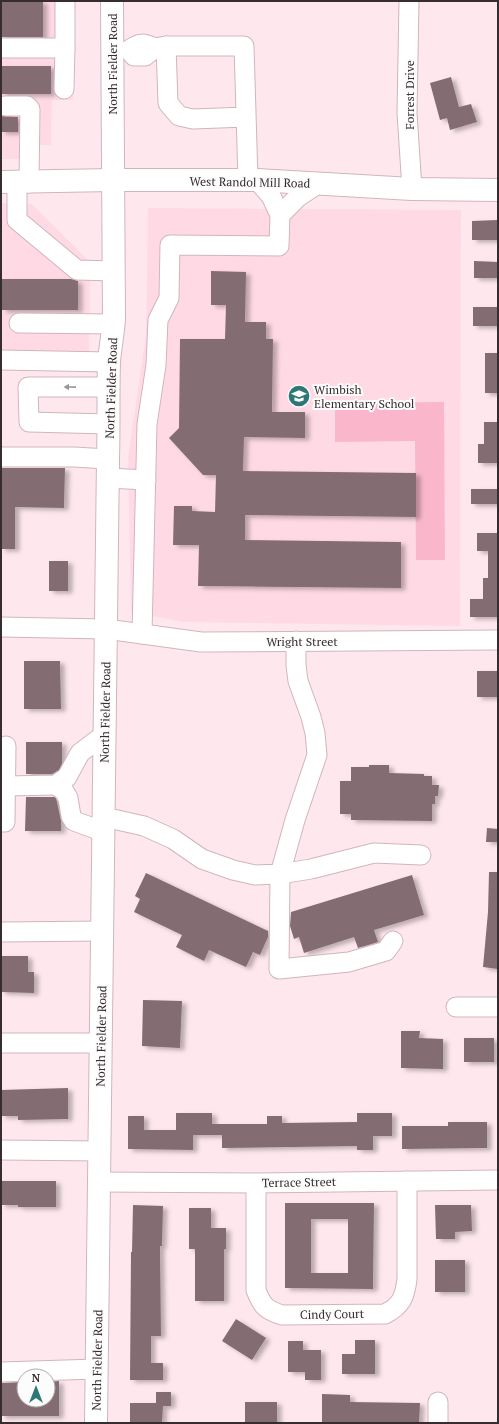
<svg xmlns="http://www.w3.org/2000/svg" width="499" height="1424" font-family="'PT Serif',serif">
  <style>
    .built { fill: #ffdae5 }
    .green { fill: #fab7cc }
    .building { fill: #846c73; fill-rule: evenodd; filter: url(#shadow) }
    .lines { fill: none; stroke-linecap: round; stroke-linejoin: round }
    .minor-casing { stroke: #d0b5bd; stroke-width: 21 }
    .major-casing { stroke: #d0b5bd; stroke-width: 24 }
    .minor { stroke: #fff; stroke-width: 19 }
    .major { stroke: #fff; stroke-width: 22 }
    .oneway { fill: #9b9698 }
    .labels { text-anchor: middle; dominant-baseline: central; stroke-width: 4; stroke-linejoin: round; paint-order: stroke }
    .street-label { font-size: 12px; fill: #372d30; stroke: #fcfcfc }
    .poi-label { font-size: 12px; fill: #372d30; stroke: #fcfcfc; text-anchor: start }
  </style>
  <defs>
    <filter id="shadow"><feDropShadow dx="4.5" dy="2.5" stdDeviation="2" flood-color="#0004"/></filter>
  </defs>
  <rect width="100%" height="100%" fill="#fee8ee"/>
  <!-- built -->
  <g class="built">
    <polygon points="1,1 74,1 73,100 52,100 51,145 36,145 36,159 1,159"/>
    <polygon points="1,203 32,204 90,262 89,363 1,363"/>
    <polygon points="148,208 461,210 460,626 183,622 131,612 128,458 146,335"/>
  </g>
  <!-- green -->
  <polygon class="green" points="444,402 445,560 416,560 415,441 335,442 335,403"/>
  <!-- building -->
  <g class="building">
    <rect x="1" y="1" width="42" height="36"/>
    <rect x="1" y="66" width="50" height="28"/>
    <polygon points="451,77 459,107 471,104 477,122 450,130 447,118 440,120 430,83"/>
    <polygon points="1,116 18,117 18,132 1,132"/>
    <polygon points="498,220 498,240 472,240 472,221"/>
    <polygon points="474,261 498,262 498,278 474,278"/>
    <polygon points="211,271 246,272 245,322 266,322 266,339 273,339 272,412 305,412 305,438 244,437 243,471 416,473 416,517 245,515 245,540 401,542 401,588 198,586 199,545 173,545 174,506 192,506 192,511 215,512 216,475 203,475 169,438 179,428 180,339 225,339 226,305 211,305"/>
    <polygon points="2,279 71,279 78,281 78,310 2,310"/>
    <rect x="473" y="307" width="25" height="19"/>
    <rect x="485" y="353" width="13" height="40"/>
    <polygon points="484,422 498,422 498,463 478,463 478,444 484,444"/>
    <polygon points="1,468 65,468 64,508 15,507 15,549 1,549"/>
    <rect x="471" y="489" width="27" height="15"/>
    <polygon points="477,533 498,533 498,617 470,617 470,599 483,599 483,578 488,578 488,551 477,551"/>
    <rect x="49" y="561" width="19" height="30"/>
    <polygon points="24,661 60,661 61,709 24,709"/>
    <rect x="477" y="671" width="21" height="26"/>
    <polygon points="26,742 62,742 62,764 59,770 52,774 26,774"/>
    <polygon points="369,765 389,765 389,773 424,774 424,776 432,776 432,785 439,785 438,796 435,796 435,804 432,804 432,821 351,820 351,814 340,814 340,781 351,781 351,767 369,767"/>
    <polygon points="26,797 54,797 56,798 57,802 61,821 61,831 25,831"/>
    <polygon points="487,828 498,829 498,842 486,842"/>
    <polygon points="489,872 498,872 498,969 483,967 488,912"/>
    <polygon points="146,873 268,931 268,937 260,955 253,952 246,967 209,950 204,961 176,947 182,935 134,912 140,899 135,896"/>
    <polygon points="412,875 424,915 374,930 378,942 358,948 354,937 304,953 299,937 294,939 290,926 291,912"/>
    <polygon points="1,956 28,956 28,972 34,972 34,993 1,992"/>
    <polygon points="143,1000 182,1001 180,1048 142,1046"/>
    <polygon points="401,1031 420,1031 419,1038 443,1039 443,1069 401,1068"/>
    <rect x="464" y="1038" width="30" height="24"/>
    <polygon points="68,1088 68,1119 18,1120 18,1116 1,1116 1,1090"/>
    <polygon points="176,1113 212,1113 212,1124 267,1124 267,1116 282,1116 282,1123 357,1122 357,1113 392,1113 392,1136 373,1136 373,1150 357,1150 357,1146 222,1148 222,1135 193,1135 193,1150 128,1149 128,1116 144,1116 144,1130 176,1130"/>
    <polygon points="448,1122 487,1122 487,1148 402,1149 402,1126 448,1126"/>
    <polygon points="1,1181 56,1181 56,1207 18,1207 18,1205 1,1205"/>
    <path d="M285 1203H374L373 1289 285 1288ZM311 1219H348V1273H311Z"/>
    <polygon points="133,1205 163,1206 162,1246 160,1246 161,1336 151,1336 151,1363 163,1363 163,1380 130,1380 131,1252 132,1252"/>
    <polygon points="435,1205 471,1205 472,1231 455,1232 455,1239 436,1239"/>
    <polygon points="189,1208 211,1208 211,1228 226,1228 226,1249 224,1249 224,1301 195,1301 195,1249 189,1249"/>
    <rect x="435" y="1260" width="30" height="32"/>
    <polygon points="236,1319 266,1338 252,1360 222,1341"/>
    <polygon points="355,1340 375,1340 375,1374 342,1374 342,1354 355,1354"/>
    <polygon points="288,1341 303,1341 303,1350 321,1350 321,1380 305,1380 305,1372 288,1372"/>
    <polygon points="59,1381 59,1416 1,1416 1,1383 24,1382 24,1400 48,1400 48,1382"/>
    <polygon points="156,1392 171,1392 171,1406 163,1406 162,1423 130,1423 130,1403 156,1403"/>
    <polygon points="322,1394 350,1395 350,1402 420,1403 419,1423 322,1423"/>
    <rect x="245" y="1402" width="32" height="21"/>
  </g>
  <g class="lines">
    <!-- minor casing -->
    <g class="minor-casing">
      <g id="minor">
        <polyline points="409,1 407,113 412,189"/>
        <polyline points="1,48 65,48 65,1"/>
        <path d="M155 48C144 43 139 42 129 50L134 56H145L155 48 166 46"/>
        <polyline points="64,89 65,48"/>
        <polyline points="5,106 27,106 30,109 29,183"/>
        <polyline points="246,117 193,119 179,116 168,103 166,46 244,46 248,180"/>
        <polyline points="17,182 17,220 77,270 114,271"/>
        <polyline points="280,215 298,197 319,183"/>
        <polyline points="19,323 114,324"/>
        <polyline points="1,360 109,362"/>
        <polyline points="109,387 28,387 29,422 109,424"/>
        <polyline points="1,457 74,457 108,459"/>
        <polyline points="108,478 146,480"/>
        <polyline points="1,627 106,629 201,642 498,640"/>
        <polyline points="142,634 147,424 156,365 158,320 169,298 170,245 279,246 280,215 271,196 257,180"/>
        <polyline points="56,785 64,791 68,798 71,816 74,821 104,832"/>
        <polyline points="6,786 56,785 67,777 80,753 105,734"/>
        <polyline points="104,817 144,826 173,839 202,859 233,870 255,875 280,874 295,820 317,755 315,733 311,717 298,681 296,665 296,641"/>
        <polyline points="1,822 5,822 6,746"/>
        <polyline points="1,932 103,931"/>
        <polyline points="393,941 386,951 349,962 279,969 280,874 311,869 374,853 421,855"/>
        <polyline points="456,1007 498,1007"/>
        <polyline points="1,1043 101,1043"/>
        <polyline points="1,1150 100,1151"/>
        <polyline points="100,1182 256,1183 498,1180"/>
        <path d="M256 1183V1290C262 1306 266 1310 282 1315L385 1314C401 1306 405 1297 407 1279V1181"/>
        <polyline points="1,1372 97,1369"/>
        <polyline points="438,1423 438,1402"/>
      </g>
    </g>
    <!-- major casing -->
    <g class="major-casing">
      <g id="major">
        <polyline points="1,182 113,180 257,180 412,189 498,190"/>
        <path d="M96 1423 108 459C109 427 108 395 109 362 110 348 113 334 114 319L112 1"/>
      </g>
    </g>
    <!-- minor -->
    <use href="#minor" class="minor"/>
    <!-- major -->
    <use href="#major" class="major"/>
  </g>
  <!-- one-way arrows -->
  <defs><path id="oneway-solid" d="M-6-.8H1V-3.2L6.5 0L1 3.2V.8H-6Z"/></defs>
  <use class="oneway" href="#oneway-solid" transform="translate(70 387) rotate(-179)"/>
  <!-- icons -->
  <defs>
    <g id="school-disc" transform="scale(1.15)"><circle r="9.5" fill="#2d7777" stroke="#fcfcfc"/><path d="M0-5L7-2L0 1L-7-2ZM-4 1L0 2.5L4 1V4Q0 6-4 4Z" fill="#fff"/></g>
  </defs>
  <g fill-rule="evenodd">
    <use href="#school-disc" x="299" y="396"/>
  </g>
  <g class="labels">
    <!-- street labels -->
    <g class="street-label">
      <text transform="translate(112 64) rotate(-90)">North Fielder Road</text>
      <text transform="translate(409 95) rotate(-90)">Forrest Drive</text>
      <text transform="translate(250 182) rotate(1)">West Randol Mill Road</text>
      <text transform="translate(111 388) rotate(-88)">North Fielder Road</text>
      <text x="302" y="641">Wright Street</text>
      <text transform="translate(105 712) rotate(-89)">North Fielder Road</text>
      <text transform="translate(101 1036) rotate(-89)">North Fielder Road</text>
      <text transform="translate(299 1182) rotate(-1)">Terrace Street</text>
      <text transform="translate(332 1314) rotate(-1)">Cindy Court</text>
      <text transform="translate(97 1360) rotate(-89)">North Fielder Road</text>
    </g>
    <!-- poi labels -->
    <g class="poi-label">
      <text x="314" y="389">Wimbish<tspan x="314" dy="14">Elementary School</tspan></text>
    </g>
  </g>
  <!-- border -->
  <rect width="499" height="1424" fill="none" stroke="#372d30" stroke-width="4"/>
  <!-- north arrow -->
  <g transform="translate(36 1388)"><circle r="19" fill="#fcfcfc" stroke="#ada9aa"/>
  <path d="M0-3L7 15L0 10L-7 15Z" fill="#2d7777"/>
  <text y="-6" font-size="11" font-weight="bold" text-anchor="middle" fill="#372d30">N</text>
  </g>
</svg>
